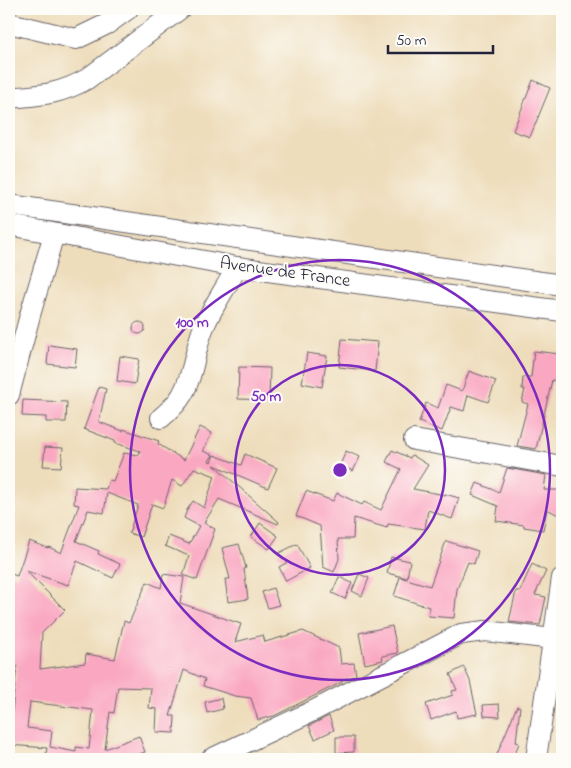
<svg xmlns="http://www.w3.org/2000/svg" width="571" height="768" font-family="'Indie Flower',sans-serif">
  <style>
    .building { fill: #faa8c2; fill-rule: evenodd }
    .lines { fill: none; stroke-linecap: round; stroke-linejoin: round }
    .minor-casing { stroke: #696368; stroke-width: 22 }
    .minor { stroke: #fff; stroke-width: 20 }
    .ring { fill: none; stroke: #7b2cbf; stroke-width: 2.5 }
    .labels { text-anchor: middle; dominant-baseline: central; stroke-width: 4; stroke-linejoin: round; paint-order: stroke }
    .street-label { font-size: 18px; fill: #22223b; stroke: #fdfcf7 }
    .centre { fill: #7b2cbf; stroke: #fdfcf7; stroke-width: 2.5 }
    .ring-label { font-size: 15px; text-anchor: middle; font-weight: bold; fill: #7b2cbf; stroke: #fdfcf7; stroke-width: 4; stroke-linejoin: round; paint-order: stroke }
  </style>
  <rect width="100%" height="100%" fill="#fdfcf7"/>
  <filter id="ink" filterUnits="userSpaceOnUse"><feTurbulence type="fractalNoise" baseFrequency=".02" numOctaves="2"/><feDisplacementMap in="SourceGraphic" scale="10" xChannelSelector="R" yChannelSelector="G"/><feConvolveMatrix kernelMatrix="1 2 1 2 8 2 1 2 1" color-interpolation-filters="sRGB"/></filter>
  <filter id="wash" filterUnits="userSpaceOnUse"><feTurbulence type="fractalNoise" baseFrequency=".0096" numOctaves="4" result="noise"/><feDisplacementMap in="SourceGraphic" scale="20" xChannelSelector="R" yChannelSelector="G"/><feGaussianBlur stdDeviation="1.12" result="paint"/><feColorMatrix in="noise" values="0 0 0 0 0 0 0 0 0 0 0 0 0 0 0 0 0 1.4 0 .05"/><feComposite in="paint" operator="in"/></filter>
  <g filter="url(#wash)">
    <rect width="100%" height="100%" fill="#edb"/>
    <g id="blocks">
      <!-- building -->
      <g class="building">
        <polygon points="533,80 550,88 530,137 513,131"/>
        <circle cx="139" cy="328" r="6"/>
        <polygon points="342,339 378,342 375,371 339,367"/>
        <polygon points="49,345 77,349 75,367 47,364"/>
        <polygon points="534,351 560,354 557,380 552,380 536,449 517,446 528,404 522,402 525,389 522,389 523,377 531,377"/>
        <polygon points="307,353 327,356 322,387 302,383"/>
        <polygon points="120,356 139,359 135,384 117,381"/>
        <polygon points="239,367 270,368 269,400 238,399"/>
        <polygon points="469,371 496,381 488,402 468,395 464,411 451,407 442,431 419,422 426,403 438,408 446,385 462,391"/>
        <path d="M99 387 106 389 99 422 123 431V429L159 441 158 444 184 460 200 427 212 433 203 451 213 455 209 461 211 462 214 455 241 465 245 454 277 468 268 488 214 465 279 522 278 524 219 499 204 523 215 529 197 580 183 575 189 556 165 546 169 536 189 544 199 526 184 518 187 510 193 501 204 508 215 476 194 468 182 486 172 480 163 508 152 504 141 537 129 533 138 505 107 493 104 513 88 510 76 541 99 551 98 554 120 564 113 578 77 561 68 585 26 571 65 610 42 633 40 669 85 663 86 654 115 659 124 621 129 623 147 582 161 588 163 574 184 577 180 603 241 624 235 642 263 635 265 642 303 631 339 648 341 664 354 663 356 675 348 679 342 680V682L274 716 258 720 251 698 235 696 203 686 205 679 184 670 170 716H175L174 733 156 732 157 709 149 708 151 688 118 687 114 713 110 712 105 749 139 736 145 752 126 759H45L47 748 9 745V711H12L17 666H11L12 655 9 654V573L17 576 29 541 48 548 49 547 61 553 79 505 74 504 75 487 106 489 109 480 113 481 124 453 139 455 140 451 115 443V441L84 429ZM30 702 93 710 89 749 76 747V752L50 747 52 731 27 728Z"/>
        <polygon points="23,400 67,402 66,422 46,422 46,417 22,416"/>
        <polygon points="45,447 63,448 61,467 43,466"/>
        <polygon points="392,450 410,458 412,455 428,465 413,489 445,495 445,494 459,498 452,519 428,510 425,529 388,524 387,528 354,518 353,539 338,539 339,559 334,572 323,567 320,526 296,516 306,491 333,501 337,493 362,505 364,502 381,510 401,469 386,462"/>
        <polygon points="346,451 360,457 353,471 340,465"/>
        <polygon points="507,468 546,475 544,490 562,490 562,517 547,509 543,530 524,527 524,525 496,521 498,506 472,495 477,483 499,492"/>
        <polygon points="260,523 278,536 269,549 251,537"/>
        <polygon points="446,541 478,551 474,564 468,562 457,589 454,618 428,616 429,607 394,596 400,577 430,586"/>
        <polygon points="239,544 246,568 244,569 248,599 228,602 225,579 230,579 222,548"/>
        <polygon points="297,544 310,568 286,581 279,567 288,562 277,554"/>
        <polygon points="391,557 410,561 407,578 387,573"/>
        <polygon points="532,564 546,571 535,595 546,597 540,625 509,622 516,591 520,591"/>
        <polygon points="359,574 369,578 362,596 352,591"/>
        <polygon points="339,577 352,583 345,599 332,593"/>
        <polygon points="273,588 279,605 268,608 262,592"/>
        <polygon points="392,626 398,653 382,656 383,660 365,664 359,633"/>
        <polygon points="464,667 470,681 477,714 457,718 456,711 431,720 426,704 453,695 452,691 457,690 450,674"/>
        <polygon points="221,698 223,709 207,713 205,702"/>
        <polygon points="499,704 500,717 484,716 483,705"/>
        <polygon points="517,706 520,707 516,742 519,743 513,759 495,759"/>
        <polygon points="329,716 334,730 315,739 309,726"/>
        <polygon points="336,737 354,737 354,752 336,753"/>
      </g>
    </g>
  </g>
  <g filter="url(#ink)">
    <use href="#blocks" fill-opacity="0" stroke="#696368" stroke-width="1"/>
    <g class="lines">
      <!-- minor casing -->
      <g class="minor-casing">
        <g id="minor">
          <polyline points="9,23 76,39 107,24 128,9"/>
          <path d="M9 98C39 95 59 95 87 79L180 9"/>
          <polyline points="9,205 562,285"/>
          <polyline points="9,225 237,267 562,311"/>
          <polyline points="9,395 30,315 54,234"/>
          <path d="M161 418C169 411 177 404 182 395 193 377 195 349 203 329 212 307 226 288 237 267"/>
          <polyline points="414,440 562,466"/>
          <polyline points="211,759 315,710 461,634 485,631 553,639 562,647"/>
          <polyline points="536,759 562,578"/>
        </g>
      </g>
      <!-- minor -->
      <use href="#minor" class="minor"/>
    </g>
  </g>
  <!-- distance rings -->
  <g class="ring">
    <circle cx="340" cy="470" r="105"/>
    <circle cx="340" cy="470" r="210"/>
  </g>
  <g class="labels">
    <!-- street labels -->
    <g class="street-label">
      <text transform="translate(285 273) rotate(8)">Avenue de France</text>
    </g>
  </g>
  <circle cx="340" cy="470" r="8" class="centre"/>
  <g class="ring-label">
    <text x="192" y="327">100 m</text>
    <text x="266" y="401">50 m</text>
  </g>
  <!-- margin -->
  <rect width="571" height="768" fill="none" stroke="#fdfcf7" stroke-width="30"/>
  <!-- scale -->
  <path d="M388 45v8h105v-8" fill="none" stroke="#22223b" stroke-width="2.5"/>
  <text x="396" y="45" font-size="15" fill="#22223b" stroke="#fdfcf7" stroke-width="4" paint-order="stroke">50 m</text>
</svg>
